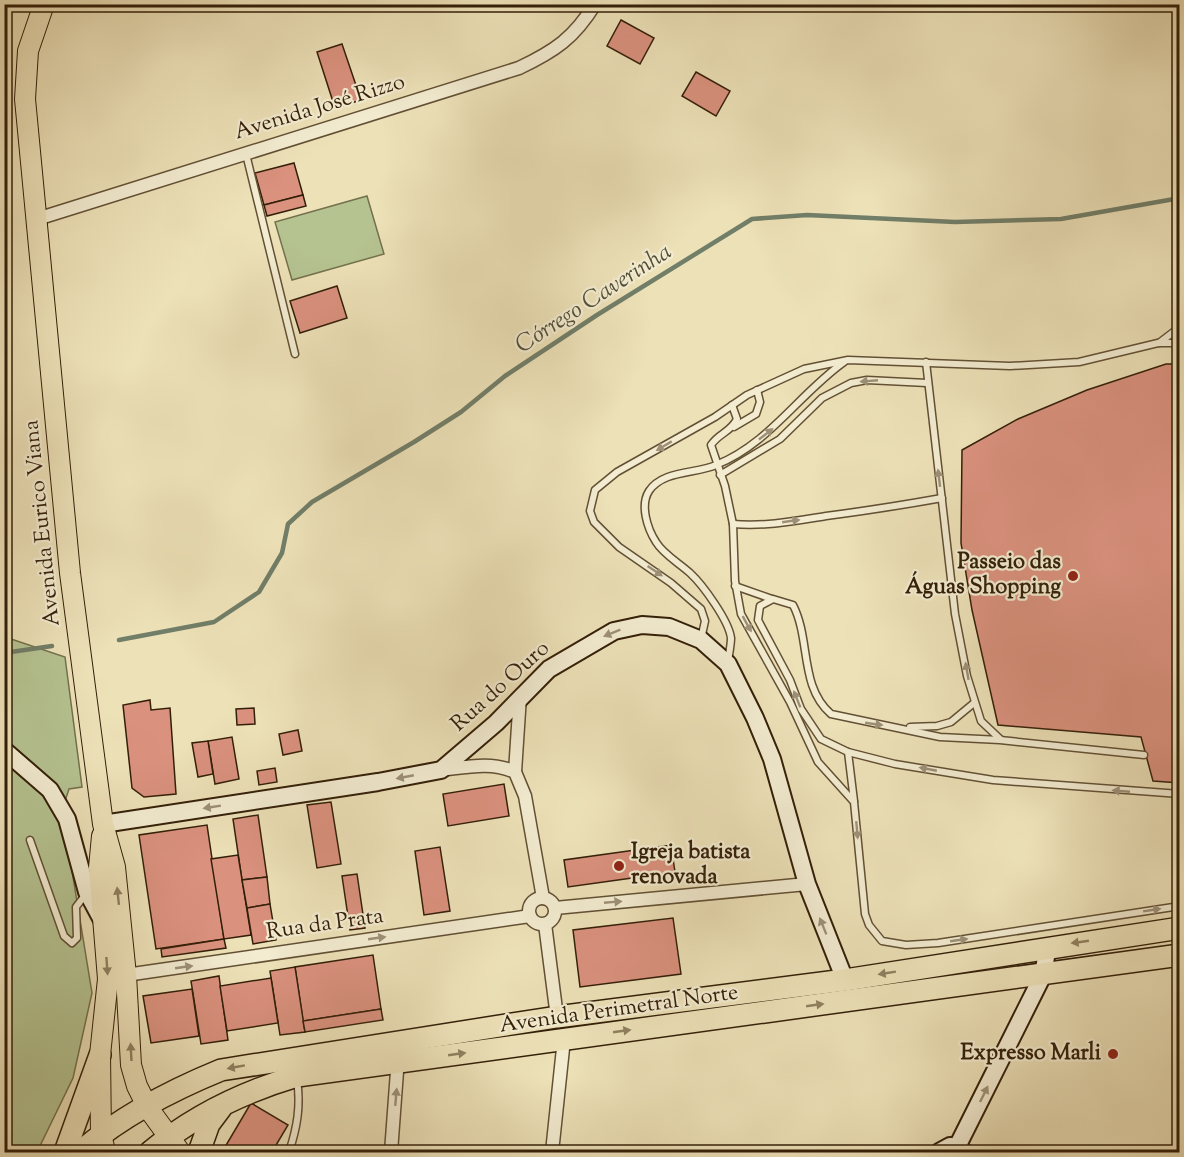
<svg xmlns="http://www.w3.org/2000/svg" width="1184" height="1157" font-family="'Sorts Mill Goudy',serif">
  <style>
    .green { fill: #b5c391; stroke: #74714c; stroke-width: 1.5 }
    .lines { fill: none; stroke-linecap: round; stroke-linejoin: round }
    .stream { stroke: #717e68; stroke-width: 4.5 }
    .building { fill: #da917e; stroke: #331f08; stroke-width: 1.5 }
    .lane-casing { stroke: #625034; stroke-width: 9 }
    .street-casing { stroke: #625034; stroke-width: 15 }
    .secondary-casing { stroke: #331f08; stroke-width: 20 }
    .primary-casing { stroke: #331f08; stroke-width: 22 }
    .highway-casing { stroke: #331f08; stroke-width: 24 }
    .lane { stroke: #f3ecd1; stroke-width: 6 }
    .street { stroke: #f3ecd1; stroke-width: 12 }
    .secondary { stroke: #f3ecd1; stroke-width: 16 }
    .primary { stroke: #ede1b8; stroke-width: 20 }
    .highway { stroke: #ede1b8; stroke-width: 21 }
    .oneway { fill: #9d9077 }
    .oneway2 { fill: #908060 }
    .poi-dot { fill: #8f2418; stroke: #f3ecd1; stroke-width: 2 }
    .labels { text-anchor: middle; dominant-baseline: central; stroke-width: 4.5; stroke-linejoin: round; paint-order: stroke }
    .street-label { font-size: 22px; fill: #331f08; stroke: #f3ecd1 }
    .poi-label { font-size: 22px; font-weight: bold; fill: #331f08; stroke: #f3ecd1; text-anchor: end }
    .water-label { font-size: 24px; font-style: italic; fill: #524f38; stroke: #f3ecd1 }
  </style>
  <rect width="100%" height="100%" fill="#ede1b8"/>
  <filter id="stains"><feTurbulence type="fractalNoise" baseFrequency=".00333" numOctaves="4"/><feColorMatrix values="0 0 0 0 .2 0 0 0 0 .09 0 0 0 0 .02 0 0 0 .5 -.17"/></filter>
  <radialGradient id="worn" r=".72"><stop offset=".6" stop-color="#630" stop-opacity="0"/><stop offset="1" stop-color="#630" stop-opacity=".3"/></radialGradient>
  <!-- green -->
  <g class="green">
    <polygon points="367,196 384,254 292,280 275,222"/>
    <polygon points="5,637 65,657 82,787 69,789 62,810 92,993 73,1078 37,1152 5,1152"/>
  </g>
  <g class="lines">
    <!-- stream -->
    <g class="stream">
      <polyline points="119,640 214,622 259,592 282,553 288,524 312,502 414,442 461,412 505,376 597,315 752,219 807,215 955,222 1061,219 1180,198"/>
      <polyline points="4,653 52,646"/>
    </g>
  </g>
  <!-- building -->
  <g class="building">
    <polygon points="621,20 654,38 640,64 607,46"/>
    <polygon points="342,44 361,100 335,108 317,52"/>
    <polygon points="696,72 730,91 716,116 682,96"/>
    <polygon points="294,163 303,195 264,205 255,173"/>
    <polygon points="303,195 306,206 267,216 264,205"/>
    <polygon points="337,286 347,318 300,333 290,301"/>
    <polygon points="1166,364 1180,364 1180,783 1153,781 1141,737 998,725 972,610 961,543 962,450 1018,419 1087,390"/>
    <polygon points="150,700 151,710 170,708 176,794 144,797 132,788 123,705"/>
    <polygon points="254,708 255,724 237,725 236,709"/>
    <polygon points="298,730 302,751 283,755 279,734"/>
    <polygon points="232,737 239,779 215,784 208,741"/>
    <polygon points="208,741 213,774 198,777 192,743"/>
    <polygon points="275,768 277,782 259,785 257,771"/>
    <polygon points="504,784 509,816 448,826 443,794"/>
    <polygon points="331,802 341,864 317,868 307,805"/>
    <polygon points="258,815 267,877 242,880 233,819"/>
    <polygon points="207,825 224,939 156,949 139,835"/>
    <polygon points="671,845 675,872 568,887 564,860"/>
    <polygon points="440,847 450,911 424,915 415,851"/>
    <polygon points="238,855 251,935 224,939 211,859"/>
    <polygon points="357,874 365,928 350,930 342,876"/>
    <polygon points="267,877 270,904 247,908 242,880"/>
    <polygon points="270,904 276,940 253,944 247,908"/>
    <polygon points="673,918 681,974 580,987 573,930"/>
    <polygon points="224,939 226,948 162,957 161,949"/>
    <polygon points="373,955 381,1009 303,1021 295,967"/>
    <polygon points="295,967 305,1032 280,1035 270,971"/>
    <polygon points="219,976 228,1040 201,1044 191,981"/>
    <polygon points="271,978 278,1023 227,1031 220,986"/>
    <polygon points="192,989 199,1036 151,1043 143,996"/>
    <polygon points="381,1009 383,1020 305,1032 303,1021"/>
    <polygon points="251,1103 288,1125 272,1152 222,1152"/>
  </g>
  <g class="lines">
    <!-- lane casing -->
    <g class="lane-casing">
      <g id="lane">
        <polyline points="246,154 295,354"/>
        <polyline points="1159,343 1180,327"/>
        <polyline points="926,362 955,614 967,676 981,721 1000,739"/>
        <path d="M732 405 737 419C731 432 719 433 711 445L725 486 733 524 735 581 741 614 790 702 818 762 854 802 865 914 869 925 882 941 906 945 938 943 1180 906"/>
        <polyline points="734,427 756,414 760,402 757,390"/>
        <polyline points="720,475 780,439 822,398 851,383 867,380 927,383"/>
        <path d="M733 524C764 527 795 521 826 516 865 511 903 505 942 498"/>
        <polyline points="735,586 772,599"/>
        <polyline points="701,639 705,621 701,609 671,583 619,547 594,522 590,511 595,490 617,472 715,417 747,395 804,369 848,360 1010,366 1079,362 1158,343 1180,343"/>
        <path d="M728 661C729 654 731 645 731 638 729 621 703 585 690 573 679 563 663 554 656 542 647 528 640 505 649 491 663 470 696 474 716 465 769 444 799 394 844 362"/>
        <polyline points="910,727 937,726 951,722 974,703"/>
        <polyline points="848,752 854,801"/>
        <path d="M1144 755 1000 740 940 737 831 714C799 686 811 640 793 605L773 599 760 606 758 620 790 680 801 709 821 739 848 752 895 764 993 780 1180 794"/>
        <polyline points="30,840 64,936 72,943 77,938 76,907 86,894"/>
        <path d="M289 1152C297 1128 301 1106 297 1080"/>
      </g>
    </g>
    <!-- street casing -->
    <g class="street-casing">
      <g id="street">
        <path d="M37 219 519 68C555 51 574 38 595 4"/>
        <path d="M441 770C467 767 491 761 515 772L525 796 543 898"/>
        <polyline points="515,772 520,696"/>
        <circle cx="542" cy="911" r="13"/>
        <polyline points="555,908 807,884"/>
        <polyline points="545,924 557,1017"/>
        <polyline points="126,975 530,916"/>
        <polyline points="391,1152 398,1058"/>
        <polyline points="552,1152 564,1039"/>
      </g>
    </g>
    <!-- secondary casing -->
    <g class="secondary-casing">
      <g id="secondary">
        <polyline points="4,750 50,790 67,819 87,892 102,920"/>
        <polyline points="103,824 378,782 441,770 496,723 549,669 614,631 642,625 669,627 701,640 728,664 755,718 772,759 807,884 845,980"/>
        <polyline points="957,1147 1043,975 1046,957 1043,948"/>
        <polyline points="939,1152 950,1146 957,1147 964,1152"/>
      </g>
    </g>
    <!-- primary casing -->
    <g class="primary-casing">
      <g id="primary">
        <polyline points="44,4 28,51 25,99 70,573 103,824 115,867 126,975 131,1065 137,1086 148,1108 180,1152"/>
        <polyline points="102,836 99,868 108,979 100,1055 101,1134 105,1152"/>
      </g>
    </g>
    <!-- highway casing -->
    <g class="highway-casing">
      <g id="highway">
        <polyline points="65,1152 100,1055"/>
        <path d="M80 1152C120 1117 172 1090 221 1070L557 1017 845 980 1180 928"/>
        <path d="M150 1152C193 1116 243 1092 297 1076L1180 955"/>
        <polyline points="199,1152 209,1124 221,1108"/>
      </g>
    </g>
    <!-- lane -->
    <use href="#lane" class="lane"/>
    <!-- street -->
    <use href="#street" class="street"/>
    <!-- secondary -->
    <use href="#secondary" class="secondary"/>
    <!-- primary -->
    <use href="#primary" class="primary"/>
    <!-- highway -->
    <use href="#highway" class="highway"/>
  </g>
  <!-- one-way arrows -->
  <defs><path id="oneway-solid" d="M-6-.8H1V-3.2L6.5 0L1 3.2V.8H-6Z" transform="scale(1.5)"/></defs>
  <g class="oneway">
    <use href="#oneway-solid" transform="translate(869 381) rotate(175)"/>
    <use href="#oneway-solid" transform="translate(766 434) rotate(-38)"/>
    <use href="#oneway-solid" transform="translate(664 446) rotate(149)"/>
    <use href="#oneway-solid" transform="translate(939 478) rotate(-97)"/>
    <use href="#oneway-solid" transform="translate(791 521) rotate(-8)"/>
    <use href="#oneway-solid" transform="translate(655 571) rotate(34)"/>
    <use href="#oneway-solid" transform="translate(747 624) rotate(61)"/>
    <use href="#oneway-solid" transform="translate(612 633) rotate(158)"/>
    <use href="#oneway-solid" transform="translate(967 671) rotate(-100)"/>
    <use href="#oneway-solid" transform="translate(797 699) rotate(-112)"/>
    <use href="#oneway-solid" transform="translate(874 724) rotate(8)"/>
    <use href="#oneway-solid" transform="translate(928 769) rotate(-169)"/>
    <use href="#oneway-solid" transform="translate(405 777) rotate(169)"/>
    <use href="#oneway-solid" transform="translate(1121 791) rotate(-175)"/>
    <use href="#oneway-solid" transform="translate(212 807) rotate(171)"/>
    <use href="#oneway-solid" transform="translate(857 830) rotate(85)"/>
    <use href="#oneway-solid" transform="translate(613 902) rotate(-5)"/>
    <use href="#oneway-solid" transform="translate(1152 910) rotate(-9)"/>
    <use href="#oneway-solid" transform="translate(823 926) rotate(-112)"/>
    <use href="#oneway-solid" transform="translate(377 938) rotate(-8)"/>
    <use href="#oneway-solid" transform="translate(959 940) rotate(-8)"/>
    <use href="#oneway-solid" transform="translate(184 967) rotate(-8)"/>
    <use href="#oneway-solid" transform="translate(984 1094) rotate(-64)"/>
    <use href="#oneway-solid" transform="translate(396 1097) rotate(-85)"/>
  </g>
  <g class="oneway2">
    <use href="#oneway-solid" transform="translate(118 896) rotate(-96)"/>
    <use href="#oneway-solid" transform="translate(1080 942) rotate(172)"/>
    <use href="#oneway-solid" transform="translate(107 966) rotate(86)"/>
    <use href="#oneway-solid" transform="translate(887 973) rotate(171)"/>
    <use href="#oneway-solid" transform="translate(815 1005) rotate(-8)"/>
    <use href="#oneway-solid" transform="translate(622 1031) rotate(-8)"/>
    <use href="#oneway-solid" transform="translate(131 1052) rotate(-93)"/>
    <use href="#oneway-solid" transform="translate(457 1054) rotate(-8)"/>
    <use href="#oneway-solid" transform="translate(236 1067) rotate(170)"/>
  </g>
  <!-- markers -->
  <g class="poi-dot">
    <circle cx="1073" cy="576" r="6"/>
    <circle cx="619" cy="866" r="6"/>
    <circle cx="1113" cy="1054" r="6"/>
  </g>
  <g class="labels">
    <!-- street labels -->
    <g class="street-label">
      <text transform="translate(320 108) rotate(-17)">Avenida José Rizzo</text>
      <text transform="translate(43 523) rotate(-96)">Avenida Eurico Viana</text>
      <text transform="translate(501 687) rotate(-42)">Rua do Ouro</text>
      <text transform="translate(325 925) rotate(-8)">Rua da Prata</text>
      <text transform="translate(619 1010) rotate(-8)">Avenida Perimetral Norte</text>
    </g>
    <!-- poi labels -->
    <g class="poi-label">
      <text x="1061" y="563">Passeio das<tspan x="1061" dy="25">Águas Shopping</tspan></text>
      <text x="631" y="853" text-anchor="start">Igreja batista<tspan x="631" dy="25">renovada</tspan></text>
      <text x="1101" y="1054">Expresso Marli</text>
    </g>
    <!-- water labels -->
    <g class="water-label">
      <text transform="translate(594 299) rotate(-33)">Córrego Caverinha</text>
    </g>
  </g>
  <!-- margin -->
  <rect width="1184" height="1157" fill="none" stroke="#ede1b8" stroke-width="24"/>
  <rect x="6" y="6" width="1172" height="1145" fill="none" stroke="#331f08" stroke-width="3"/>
  <rect x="12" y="12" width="1160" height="1133" fill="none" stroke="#331f08" stroke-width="1.5"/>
  <rect width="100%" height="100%" filter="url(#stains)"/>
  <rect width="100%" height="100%" fill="url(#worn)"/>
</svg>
